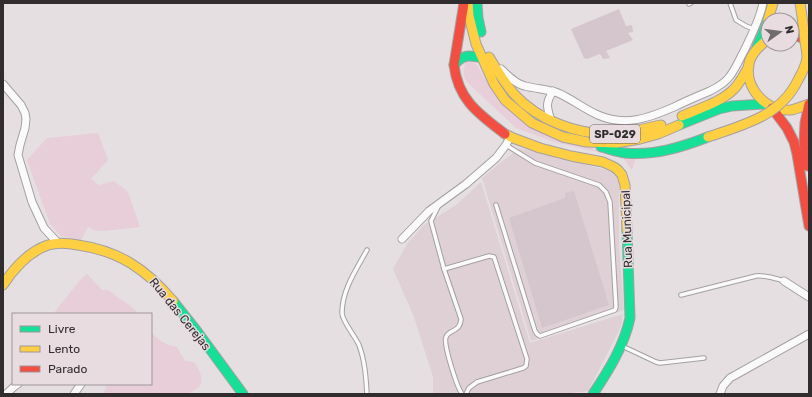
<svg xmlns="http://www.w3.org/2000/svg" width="812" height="397" font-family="Rubik,sans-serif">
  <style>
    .built { fill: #dfd0d5 }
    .green { fill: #e7ced8 }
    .building { fill: #d4c6cc }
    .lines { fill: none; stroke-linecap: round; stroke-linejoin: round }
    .lane-casing { stroke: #a4a0a2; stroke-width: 5.5 }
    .street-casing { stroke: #a4a0a2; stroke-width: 9 }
    .fast-casing { stroke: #a4a0a2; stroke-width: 11 }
    .slow-casing { stroke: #a4a0a2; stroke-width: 11 }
    .jam-casing { stroke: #a4a0a2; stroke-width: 11 }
    .lane { stroke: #fbfafb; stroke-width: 3.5 }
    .street { stroke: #fbfafb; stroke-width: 7 }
    .fast { stroke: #16e098; stroke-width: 9 }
    .slow { stroke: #ffcf43; stroke-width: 9 }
    .jam { stroke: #f24e42; stroke-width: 9 }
    .slow-bridge-casing { stroke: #a4a0a2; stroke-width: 11; stroke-linecap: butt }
    .slow-bridge { stroke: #ffcf43; stroke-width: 9 }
    .labels { text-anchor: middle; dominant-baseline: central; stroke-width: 3; stroke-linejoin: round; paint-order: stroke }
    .shield { fill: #e8dce1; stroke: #686264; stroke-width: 1 }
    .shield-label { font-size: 11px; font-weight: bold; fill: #312d2e }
    .street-label { font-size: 12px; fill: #312d2e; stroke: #e8dce1 }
  </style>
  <rect width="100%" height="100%" fill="#e5dfe2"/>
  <!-- built -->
  <g class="built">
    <polygon points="519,148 603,169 614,173 619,181 619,244 624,310 531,341 482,178"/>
    <polygon points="481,182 530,343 623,314 621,327 588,391 563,394 433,394 433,377 414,317 393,269 407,244 424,225 456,205"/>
  </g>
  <!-- green -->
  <g class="green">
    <path d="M470 61 476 64 496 96 554 138 594 149 636 158 632 170 623 158 554 142 516 128 467 82C463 75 462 70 466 62Z"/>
    <polygon points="98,133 108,160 91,179 99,185 114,181 128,192 140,227 104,231 96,231 88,227 81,240 61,236 50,224 27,160 47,138"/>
    <polygon points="87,274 102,290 108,290 115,295 120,299 127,303 135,310 138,314 53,314 81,279"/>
    <path d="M151 332C158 340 166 345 177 347L185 361 194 362C199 369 205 379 199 387 197 389 191 392 188 394H106L104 392 107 384H151Z"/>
  </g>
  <!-- building -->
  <g class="building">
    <polygon points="619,9 626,26 632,25 633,32 628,33 633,40 606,51 610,58 603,59 600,54 587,59 584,58 571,29"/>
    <polygon points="574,191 609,305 542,328 509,218 565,198 565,193"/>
  </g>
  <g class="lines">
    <!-- lane casing -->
    <g class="lane-casing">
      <g id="lane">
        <polyline points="730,3 736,20 746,26 754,29"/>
        <polyline points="689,4 691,3"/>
        <polyline points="439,205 431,221 444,269 489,256 494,257 527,359 526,366 523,368 477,382 469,388 466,394"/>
        <polyline points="496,205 535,331 537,334 540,336 615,310 616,307 610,202 606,192 599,185 535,163 506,145"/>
        <path d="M367 250C356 270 342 290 342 313 342 321 355 336 359 345 365 361 366 378 367 394"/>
        <path d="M444 269 461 319C460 333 449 329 446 337 443 344 457 387 462 394"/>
        <path d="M681 295 756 276C766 275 774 278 784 281"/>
        <polyline points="622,346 656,362 660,363 704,358"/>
      </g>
    </g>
    <!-- street casing -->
    <g class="street-casing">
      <g id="street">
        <path d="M501 69C508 76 516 84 525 86 536 89 548 89 558 93 572 99 584 109 598 115 625 127 649 118 674 107 686 101 698 96 710 91 718 87 725 83 730 76 736 68 740 58 745 49 752 34 760 19 763 3"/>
        <polyline points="3,84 21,105 25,113 26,119 25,128 20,145 18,155 21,165 32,202 44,228 57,242"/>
        <path d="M551 121C547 107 545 104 553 91"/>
        <polyline points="402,239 429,211 466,184 496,158 506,145 510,137"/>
        <polyline points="784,281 809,297"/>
        <polyline points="6,394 16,385 18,384"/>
        <polyline points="74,394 81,384"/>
        <polyline points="720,394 723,386 730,378 809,334"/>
      </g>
    </g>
    <!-- fast casing -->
    <g class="fast-casing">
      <g id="fast">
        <polyline points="477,3 478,18 481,32"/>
        <polyline points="757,47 768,21"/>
        <path d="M454 65C463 54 469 55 482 58"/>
        <polyline points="679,125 719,109 732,106 765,104"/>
        <path d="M601 147C609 149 617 152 625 153 654 156 682 147 708 137"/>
        <polyline points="173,301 196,330 243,394"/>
        <path d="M593 394C609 370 624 346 630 318L627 230"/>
      </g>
    </g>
    <!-- slow casing -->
    <g class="slow-casing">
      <g id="slow">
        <polyline points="468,3 469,16 476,44 494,84 505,100 532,123 563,137 587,142 616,143 640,139 658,134 679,125"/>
        <polyline points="768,20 773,3"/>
        <path d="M768 39C760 46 752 52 749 63 744 88 766 112 791 110 797 109 803 106 809 104"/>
        <path d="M489 57C497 70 505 84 515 95 538 120 576 134 609 134 627 133 644 129 661 125"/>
        <path d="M682 116C700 108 722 102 735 88 741 81 745 73 749 66"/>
        <polyline points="505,134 513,138 540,148 571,156 603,162 614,167 618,170 622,175 625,185 627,230"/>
        <path d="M3 285C14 268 28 252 48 245 58 242 68 243 78 245 119 251 146 269 173 301"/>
      </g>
    </g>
    <!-- jam casing -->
    <g class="jam-casing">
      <g id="jam">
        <path d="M464 3 454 65C458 100 479 114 505 134"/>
        <polyline points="792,35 797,36 809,41"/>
        <polyline points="772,108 787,128 794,142 797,154 809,226"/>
        <polyline points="807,166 804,142 805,123 809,104"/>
      </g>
    </g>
    <!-- lane -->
    <use href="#lane" class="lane"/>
    <!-- street -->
    <use href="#street" class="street"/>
    <!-- fast -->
    <use href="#fast" class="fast"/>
    <!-- slow -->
    <use href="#slow" class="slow"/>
    <!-- jam -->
    <use href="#jam" class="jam"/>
    <!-- slow-bridge casing -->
    <g class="slow-bridge-casing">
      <path id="slow-bridge" d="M708 137C743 125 781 116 798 80 802 73 806 65 807 58 807 52 806 48 805 42 804 29 802 16 800 3"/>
    </g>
    <!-- slow-bridge -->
    <use href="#slow-bridge" class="slow-bridge"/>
  </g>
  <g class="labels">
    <!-- shield labels -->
    <rect class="shield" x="590" y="125" width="50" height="18" rx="3"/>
    <g class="shield-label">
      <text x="615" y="134">SP-029</text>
    </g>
    <!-- street labels -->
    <g class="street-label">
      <text transform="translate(627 229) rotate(-92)">Rua Municipal</text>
      <text transform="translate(180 314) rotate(51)">Rua das Cerejas</text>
    </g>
  </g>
  <!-- border -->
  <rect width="812" height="397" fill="none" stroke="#312d2e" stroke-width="8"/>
  <!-- legend -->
  <rect x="12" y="313" width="140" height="72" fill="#e8dce1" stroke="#9f9699"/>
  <rect x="20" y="326" width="20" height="6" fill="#16e098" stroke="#9f9699"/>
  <text x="48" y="333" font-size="12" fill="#312d2e">Livre</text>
  <rect x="20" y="346" width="20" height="6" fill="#ffcf43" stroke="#9f9699"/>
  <text x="48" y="353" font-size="12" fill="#312d2e">Lento</text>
  <rect x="20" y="366" width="20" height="6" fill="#f24e42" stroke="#9f9699"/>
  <text x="48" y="373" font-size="12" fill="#312d2e">Parado</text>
  <!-- north arrow -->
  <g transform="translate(780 32) rotate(76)"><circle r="19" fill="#e8dce1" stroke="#9f9699"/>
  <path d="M0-3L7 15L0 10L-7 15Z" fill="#706b6d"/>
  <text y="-6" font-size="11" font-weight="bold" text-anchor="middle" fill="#312d2e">N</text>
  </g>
</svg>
